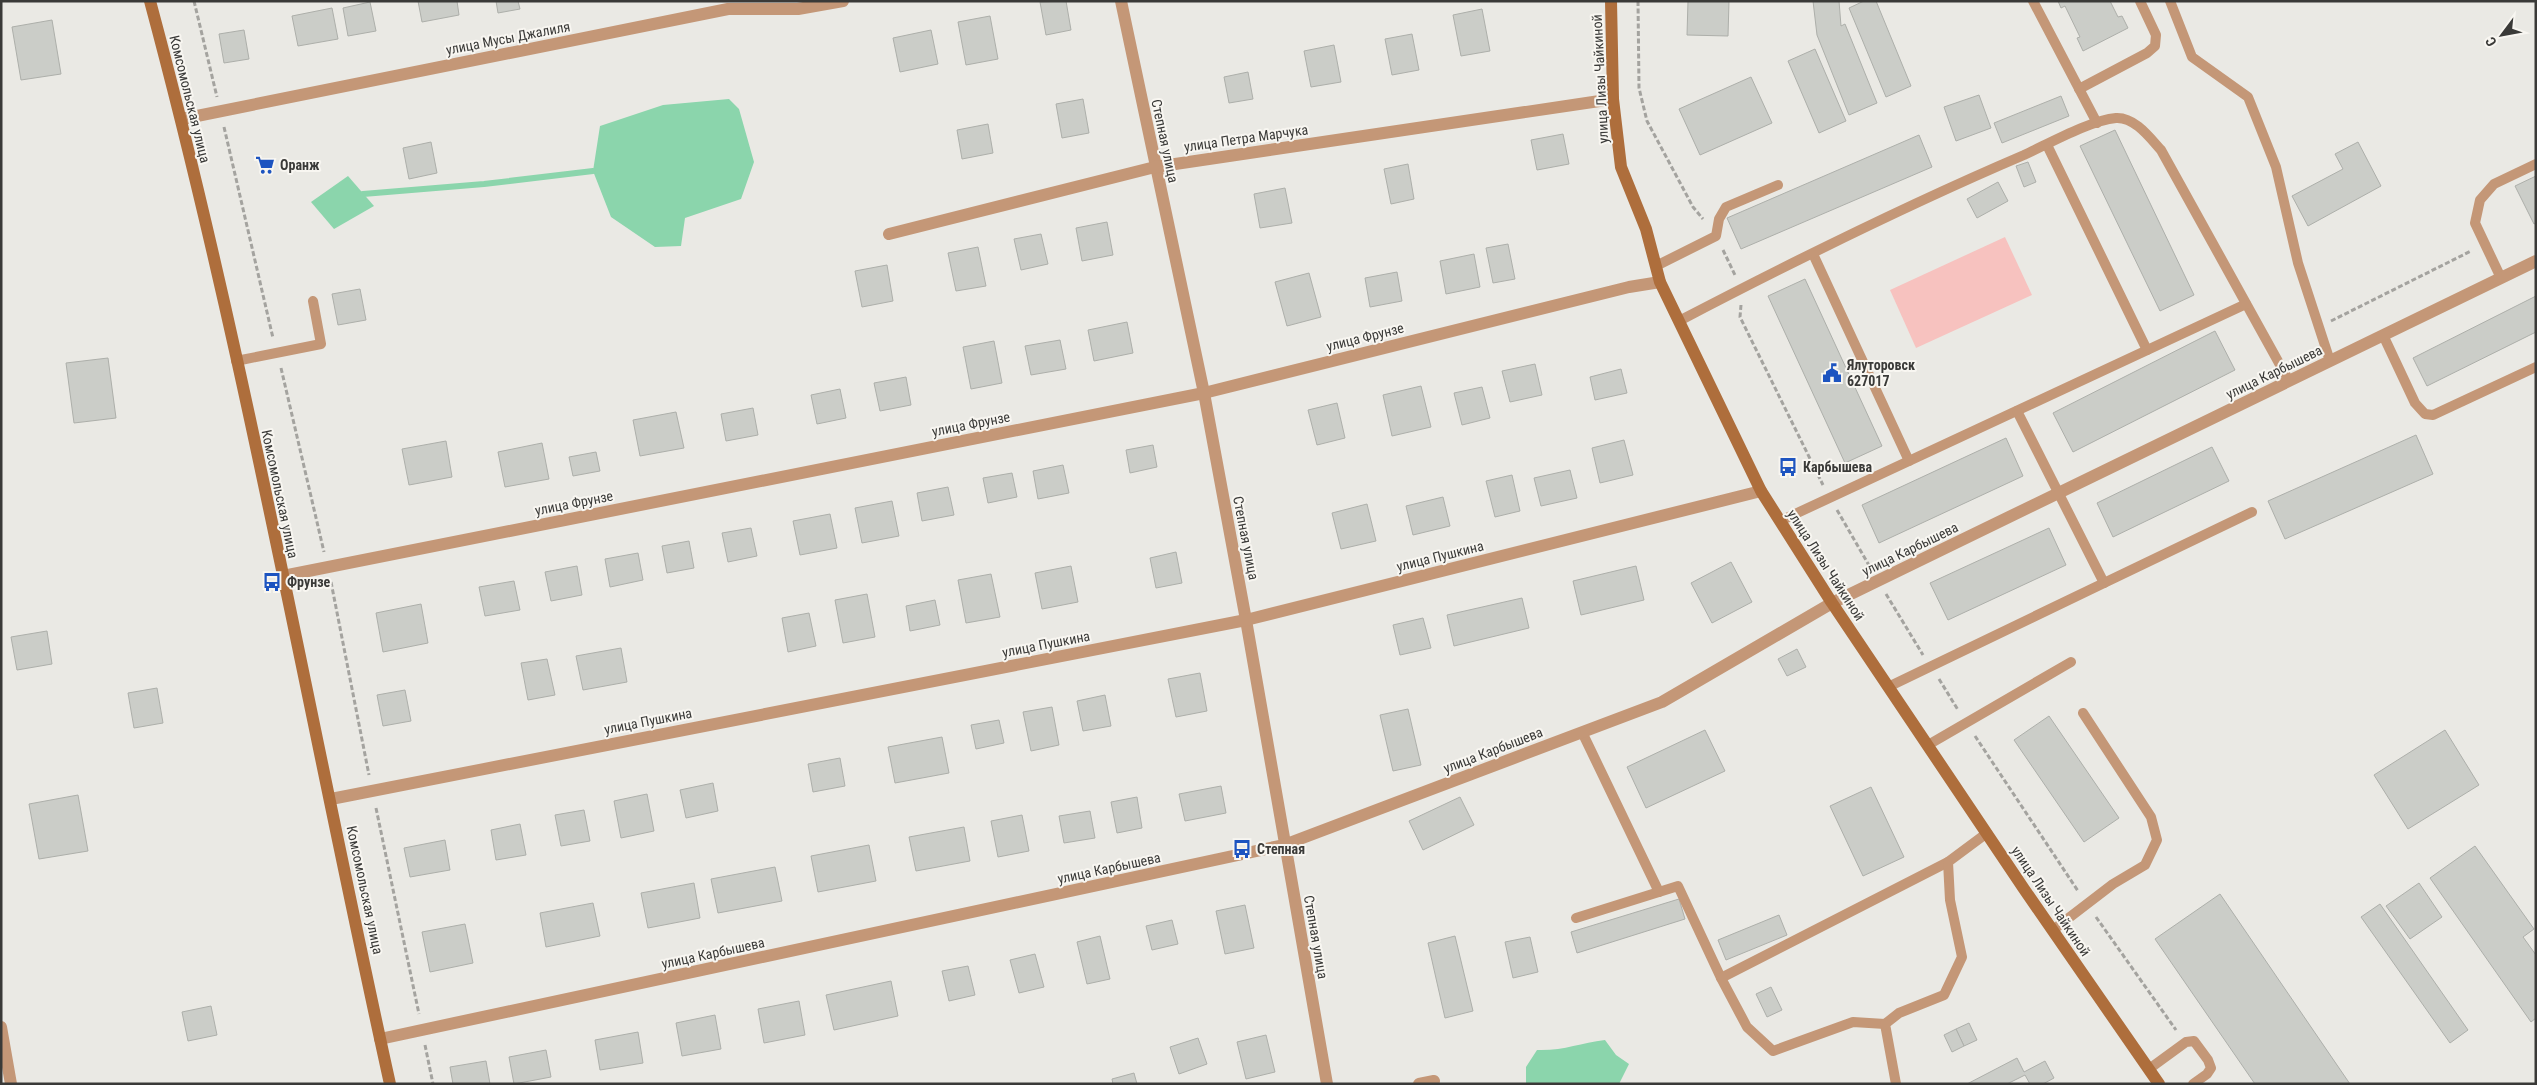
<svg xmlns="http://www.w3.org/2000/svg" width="2537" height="1085" font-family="'Roboto Condensed',sans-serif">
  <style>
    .green { fill: #f7c2bf }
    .water { fill: #8bd5ac }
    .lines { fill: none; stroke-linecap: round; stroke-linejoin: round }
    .stream { stroke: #8bd5ac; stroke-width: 6 }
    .building { fill: #cbcdc8; stroke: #adafaa }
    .path { stroke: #a4a39f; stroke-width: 3; stroke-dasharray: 5 2.5; stroke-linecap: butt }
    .lane { stroke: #c49777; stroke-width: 10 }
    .street { stroke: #c49777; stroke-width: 12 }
    .secondary { stroke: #ae6e3c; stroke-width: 12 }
    .labels { text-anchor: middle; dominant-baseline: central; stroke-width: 4; stroke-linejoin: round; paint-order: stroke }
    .street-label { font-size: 14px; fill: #3a3a38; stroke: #f8f6f1 }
    .poi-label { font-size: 14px; font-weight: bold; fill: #3a3a38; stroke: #f8f6f1; text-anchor: start }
  </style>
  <rect width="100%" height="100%" fill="#eae9e4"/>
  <!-- green -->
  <polygon class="green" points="2005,237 2032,295 1916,348 1890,290"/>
  <!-- water -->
  <g class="water">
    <polygon points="729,99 739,109 754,162 741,199 685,218 681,246 655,247 611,217 593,171 600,126 663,105"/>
    <polygon points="348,176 374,206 334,229 311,202"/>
    <path d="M1605 1040 1616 1055 1629 1064 1619 1084H1526V1067L1537 1050C1563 1051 1580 1043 1605 1040Z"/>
  </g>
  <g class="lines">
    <!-- stream -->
    <polyline class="stream" points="363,194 484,184 593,171"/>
  </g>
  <!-- building -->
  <g class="building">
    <polygon points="418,1 457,1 459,15 422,22"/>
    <polygon points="496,1 518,1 520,9 498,13"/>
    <polygon points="1066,1 1071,30 1046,35 1040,2"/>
    <polygon points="1688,1 1729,1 1728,36 1687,35"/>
    <polygon points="1813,1 1839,1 1841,26 1845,24 1877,103 1849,115 1817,35"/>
    <polygon points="1864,1 1876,1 1911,86 1886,97 1849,8"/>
    <polygon points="2058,1 2110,1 2118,17 2122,16 2128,28 2083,51 2077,38 2080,37 2065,6 2061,8"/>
    <polygon points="370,2 376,31 348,36 343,8"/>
    <polygon points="332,8 338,39 298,46 292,16"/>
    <polygon points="1482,9 1490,51 1461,56 1453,15"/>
    <polygon points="990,16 998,59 966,65 958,22"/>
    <polygon points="52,20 61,74 21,80 12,27"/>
    <polygon points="244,30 249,59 224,63 219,34"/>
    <polygon points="931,30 938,64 900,72 893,38"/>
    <polygon points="1412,34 1419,70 1392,75 1385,39"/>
    <polygon points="1334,45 1341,82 1311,87 1304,51"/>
    <polygon points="1815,49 1846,121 1819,133 1788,61"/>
    <polygon points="1248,72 1253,99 1229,103 1224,77"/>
    <polygon points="1751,77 1772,123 1700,155 1679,109"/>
    <polygon points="1979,95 1991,128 1956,141 1944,107"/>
    <polygon points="2061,96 2069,116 2002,143 1994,123"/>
    <polygon points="1083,99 1089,133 1062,138 1056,104"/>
    <polygon points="988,124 993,153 962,159 957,130"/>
    <polygon points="2115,130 2194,295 2160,311 2080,146"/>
    <polygon points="1563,134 1569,164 1537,170 1531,140"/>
    <polygon points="1919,135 1932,167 1741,249 1727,218"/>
    <polygon points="431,142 437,173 409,179 403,148"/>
    <polygon points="2358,142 2381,186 2308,226 2292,196 2343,169 2335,154"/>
    <polygon points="2028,162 2036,182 2024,187 2016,166"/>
    <polygon points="1408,164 1414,199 1391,204 1384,169"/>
    <polygon points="2536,176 2536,223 2534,224 2515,186"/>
    <polygon points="1998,182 2008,201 1977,218 1967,199"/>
    <polygon points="1285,188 1292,223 1260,228 1254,194"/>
    <polygon points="1107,222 1113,255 1082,261 1076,228"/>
    <polygon points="1041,234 1048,264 1021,270 1014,239"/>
    <polygon points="1508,244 1515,279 1493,283 1486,248"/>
    <polygon points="978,247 986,286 956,291 948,253"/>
    <polygon points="1474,254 1480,287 1446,294 1440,261"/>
    <polygon points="887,265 893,301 862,307 855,271"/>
    <polygon points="1397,272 1402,301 1370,307 1365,278"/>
    <polygon points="1309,273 1321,317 1287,326 1275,282"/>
    <polygon points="1805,279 1882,446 1845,463 1768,296"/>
    <polygon points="360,289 366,320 338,325 332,294"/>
    <polygon points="2536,296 2536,332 2427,386 2413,358"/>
    <polygon points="1127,322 1133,353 1094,361 1088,330"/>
    <polygon points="2215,331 2235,370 2073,452 2053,413"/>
    <polygon points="1060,340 1066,369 1031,375 1025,346"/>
    <polygon points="994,341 1002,383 971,389 963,347"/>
    <polygon points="108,358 116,418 74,423 66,363"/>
    <polygon points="1535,364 1542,395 1510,402 1502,371"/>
    <polygon points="1621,369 1627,393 1595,400 1590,377"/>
    <polygon points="906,377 911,405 880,411 874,383"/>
    <polygon points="1421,386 1431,427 1392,436 1383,395"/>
    <polygon points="1482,387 1490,418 1462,425 1454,393"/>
    <polygon points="840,389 846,418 817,424 811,395"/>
    <polygon points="1337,403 1345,438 1317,445 1308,410"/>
    <polygon points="753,408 758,435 726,441 721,414"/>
    <polygon points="676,412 684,448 640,456 633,420"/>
    <polygon points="2416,435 2433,474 2285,539 2268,501"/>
    <polygon points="2006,438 2023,476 1879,543 1862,505"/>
    <polygon points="1624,440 1633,475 1600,483 1592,448"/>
    <polygon points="446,441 452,477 409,485 402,449"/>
    <polygon points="542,443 549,479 505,487 498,452"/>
    <polygon points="1153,445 1157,467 1130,473 1126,450"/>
    <polygon points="2212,447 2229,481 2113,537 2097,503"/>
    <polygon points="596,452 600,471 573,476 569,457"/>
    <polygon points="1063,465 1069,493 1038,499 1033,471"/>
    <polygon points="1570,470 1577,498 1541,506 1534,478"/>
    <polygon points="1012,473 1017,497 988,503 983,478"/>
    <polygon points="1512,475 1520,511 1495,517 1486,481"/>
    <polygon points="948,487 954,515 922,521 917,493"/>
    <polygon points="1443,497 1450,526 1413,535 1406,506"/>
    <polygon points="892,501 899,536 862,543 855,508"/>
    <polygon points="1367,504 1376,541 1341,549 1332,513"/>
    <polygon points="830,514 837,548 800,555 793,521"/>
    <polygon points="751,528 757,556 728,562 722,533"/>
    <polygon points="2049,528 2066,565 1948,620 1930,583"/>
    <polygon points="689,541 694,568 667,573 662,546"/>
    <polygon points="1176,552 1182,583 1156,588 1150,558"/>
    <polygon points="638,553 643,580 610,587 605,559"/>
    <polygon points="1731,562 1752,602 1712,623 1691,583"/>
    <polygon points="577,566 582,595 551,601 545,572"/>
    <polygon points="1071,566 1078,602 1042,609 1035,573"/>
    <polygon points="1636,566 1644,600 1581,615 1573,581"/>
    <polygon points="991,574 1000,617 966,623 958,580"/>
    <polygon points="514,581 520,610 485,616 479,587"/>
    <polygon points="867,594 875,637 843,643 835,600"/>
    <polygon points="1522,598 1529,628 1454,646 1447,615"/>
    <polygon points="935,600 940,625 910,631 906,606"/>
    <polygon points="421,604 428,643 383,652 376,613"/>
    <polygon points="809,613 816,646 788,652 782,618"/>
    <polygon points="1423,618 1431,648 1400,655 1393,625"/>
    <polygon points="47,631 52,664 17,670 11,637"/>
    <polygon points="621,648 627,682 583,690 576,656"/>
    <polygon points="1797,649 1806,667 1787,676 1778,659"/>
    <polygon points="547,659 555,695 528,700 521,663"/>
    <polygon points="1200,673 1207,711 1176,717 1168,679"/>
    <polygon points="157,688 163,723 134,728 128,693"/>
    <polygon points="405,690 411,721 383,726 377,695"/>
    <polygon points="1105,695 1111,726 1083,731 1077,701"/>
    <polygon points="1052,707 1059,745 1031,751 1023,712"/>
    <polygon points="1408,709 1421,765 1393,771 1380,715"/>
    <polygon points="2049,716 2119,818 2084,842 2014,740"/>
    <polygon points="999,720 1004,743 976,749 971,725"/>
    <polygon points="1705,730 1725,771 1646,808 1627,767"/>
    <polygon points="2445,730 2479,785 2408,829 2374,775"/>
    <polygon points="942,737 949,773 895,783 888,747"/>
    <polygon points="840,758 845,786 813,792 808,764"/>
    <polygon points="713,783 718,811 686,818 680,790"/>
    <polygon points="1221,786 1226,813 1185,821 1179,794"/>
    <polygon points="1871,787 1904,857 1863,876 1830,806"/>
    <polygon points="647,794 654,831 621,838 614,801"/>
    <polygon points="78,795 88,851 39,859 29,804"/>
    <polygon points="1137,797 1142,828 1117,833 1111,802"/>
    <polygon points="1460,797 1474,825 1423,850 1409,821"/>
    <polygon points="584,810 590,841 561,846 555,815"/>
    <polygon points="1090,811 1095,838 1064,843 1059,816"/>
    <polygon points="1022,815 1029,851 998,857 991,821"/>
    <polygon points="520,824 526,855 496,860 491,830"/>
    <polygon points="964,827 970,861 916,871 909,837"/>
    <polygon points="445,840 450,870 410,877 404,848"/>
    <polygon points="869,845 876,881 818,892 811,856"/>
    <polygon points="2475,846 2534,929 2523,937 2536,955 2536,1018 2531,1022 2430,878"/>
    <polygon points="775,867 782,901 718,913 711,879"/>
    <polygon points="694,883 700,918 648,928 641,893"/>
    <polygon points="2419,883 2442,917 2410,939 2386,906"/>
    <polygon points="2220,894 2350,1084 2255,1084 2155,939"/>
    <polygon points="1679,899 1685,919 1577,953 1571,932"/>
    <polygon points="593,903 600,936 546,947 540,913"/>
    <polygon points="2380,904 2468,1030 2450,1043 2361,917"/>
    <polygon points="1245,905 1254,948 1225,954 1216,911"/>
    <polygon points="1779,915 1787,935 1726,960 1718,940"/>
    <polygon points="1172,920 1178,944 1152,950 1146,926"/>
    <polygon points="465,924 473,963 430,972 422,932"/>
    <polygon points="1100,936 1110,979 1087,984 1077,942"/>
    <polygon points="1455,936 1473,1011 1445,1018 1428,943"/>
    <polygon points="1530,937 1538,972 1513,978 1505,942"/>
    <polygon points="1035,954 1044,987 1019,993 1010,960"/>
    <polygon points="968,966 975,995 949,1001 942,971"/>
    <polygon points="891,981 898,1016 834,1030 826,995"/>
    <polygon points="1771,987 1782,1010 1767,1017 1756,994"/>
    <polygon points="799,1001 805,1035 764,1043 758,1009"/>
    <polygon points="211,1006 217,1035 188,1041 182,1012"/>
    <polygon points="715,1015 721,1049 682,1056 676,1023"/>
    <polygon points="1969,1023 1977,1040 1964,1046 1956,1029"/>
    <polygon points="1956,1029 1964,1046 1952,1052 1944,1035"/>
    <polygon points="638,1032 643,1063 600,1070 595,1040"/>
    <polygon points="1266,1035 1275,1072 1246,1079 1237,1042"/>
    <polygon points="1198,1038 1207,1064 1179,1074 1170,1047"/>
    <polygon points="546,1050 551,1077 514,1084 509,1057"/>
    <polygon points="2017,1058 2024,1072 2045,1061 2054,1078 2043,1084 2030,1084 2025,1075 2007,1084 1967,1084"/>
    <polygon points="486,1061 490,1084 453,1084 450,1067"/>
    <polygon points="1134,1073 1137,1084 1113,1084 1112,1079"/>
  </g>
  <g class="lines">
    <!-- path -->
    <g class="path">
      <polyline points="194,1 217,97"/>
      <polyline points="1638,1 1639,88 1647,121 1693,207 1703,219"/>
      <polyline points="224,127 273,338"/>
      <polyline points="1723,250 1735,275"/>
      <polyline points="1741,305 1740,317 1823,485"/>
      <polyline points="2331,321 2471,251"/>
      <polyline points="281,368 324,552"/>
      <polyline points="1837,510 1870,567"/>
      <polyline points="331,582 369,775"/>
      <polyline points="1886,594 1923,655"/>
      <polyline points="1939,679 1958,710"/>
      <polyline points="1975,736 2078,891"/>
      <polyline points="376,808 419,1014"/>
      <polyline points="2096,917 2176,1030"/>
      <polyline points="425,1045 433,1084"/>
    </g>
    <!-- lane -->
    <g class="lane">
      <polyline points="2033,1 2097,123"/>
      <polyline points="2170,1 2192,57 2248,97 2276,167 2298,263 2330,361"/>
      <polyline points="2079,89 2147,53 2155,46 2156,35 2140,1"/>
      <polyline points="2047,145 2147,350"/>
      <polyline points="1813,254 1909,461"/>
      <polyline points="1656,266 1716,236 1719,219 1726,207 1778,185"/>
      <polyline points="2501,278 2475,223 2480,200 2494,184 2536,164"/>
      <path d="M1679 321C1792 262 1907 205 2024 155 2048 144 2091 120 2116 118 2135 117 2150 138 2161 150L2289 381"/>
      <polyline points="2383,335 2415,403 2425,414 2433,415 2536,367"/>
      <polyline points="236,361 321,344 313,301"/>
      <polyline points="1780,521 2246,304"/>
      <polyline points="2104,583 2252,512"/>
      <polyline points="1888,687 2104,583 2017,411"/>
      <polyline points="1582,732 1659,892"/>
      <polyline points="1928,745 2071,662"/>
      <polyline points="1576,918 1678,886 1721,978"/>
      <polyline points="2053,930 2113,884 2145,865 2157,840 2151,817 2083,713"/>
      <polyline points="1885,1024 1853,1022 1773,1051 1747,1027 1721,978 1948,862"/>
      <polyline points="2149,1069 2186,1042 2194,1041 2208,1060 2211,1068 2207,1074 2193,1084"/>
      <polyline points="1896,1084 1885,1024 1899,1013 1944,995 1962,957 1950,900 1948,862 1987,833"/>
    </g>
    <!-- street -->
    <g class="street">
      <polyline points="1121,1 1204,393 1246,620 1327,1084"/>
      <polyline points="182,119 728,9 798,9 843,1"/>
      <polyline points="889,234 1155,167 1613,99"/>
      <polyline points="283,576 1204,393 1629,287 1660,282"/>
      <polyline points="331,799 1246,620 1761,491"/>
      <polyline points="1,1027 11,1084"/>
      <polyline points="380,1039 1284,845 1662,702 1832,603 2536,261"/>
      <polyline points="1419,1084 1434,1081"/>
    </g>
    <!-- secondary -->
    <g class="secondary">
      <path d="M150 1C246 358 310 723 390 1084"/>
      <polyline points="1611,1 1613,99 1621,167 1646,229 1660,282 1761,491 1832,603 2024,889 2159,1084"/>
    </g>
  </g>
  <!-- icons -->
  <defs>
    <g id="supermarket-bare" transform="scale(1.5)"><path d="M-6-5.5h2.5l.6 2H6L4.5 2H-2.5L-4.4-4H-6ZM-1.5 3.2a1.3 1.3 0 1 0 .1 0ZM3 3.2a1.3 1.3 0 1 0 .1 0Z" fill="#1d54c0" stroke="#f8f6f1" stroke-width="2.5" paint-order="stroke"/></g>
    <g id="civic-bare" transform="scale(1.5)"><path d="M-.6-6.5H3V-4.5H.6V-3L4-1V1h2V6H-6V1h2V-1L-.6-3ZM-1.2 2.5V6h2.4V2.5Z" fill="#1d54c0" stroke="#f8f6f1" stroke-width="2.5" paint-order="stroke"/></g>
    <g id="bus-bare" transform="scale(1.5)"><path d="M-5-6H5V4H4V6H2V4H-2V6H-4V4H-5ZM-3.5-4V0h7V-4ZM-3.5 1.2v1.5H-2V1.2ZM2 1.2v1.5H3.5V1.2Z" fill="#1d54c0" stroke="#f8f6f1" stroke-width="2.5" paint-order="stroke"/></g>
  </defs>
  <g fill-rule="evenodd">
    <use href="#supermarket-bare" x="265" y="165"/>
    <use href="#civic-bare" x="1832" y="373"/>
    <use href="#bus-bare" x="1788" y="467"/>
    <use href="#bus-bare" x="272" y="582"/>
    <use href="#bus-bare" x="1242" y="849"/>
  </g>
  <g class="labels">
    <!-- street labels -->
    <g class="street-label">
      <text transform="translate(508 38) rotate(-11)">улица Мусы Джалиля</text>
      <text transform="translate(1600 79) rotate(-93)">улица Лизы Чайкиной</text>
      <text transform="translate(190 99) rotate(76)">Комсомольская улица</text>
      <text transform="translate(1246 138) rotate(-8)">улица Петра Марчука</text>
      <text transform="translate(1165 141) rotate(78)">Степная улица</text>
      <text transform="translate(1365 337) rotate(-14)">улица Фрунзе</text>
      <text transform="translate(2274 372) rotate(-26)">улица Карбышева</text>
      <text transform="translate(971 424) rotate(-11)">улица Фрунзе</text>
      <text transform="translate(280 494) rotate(78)">Комсомольская улица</text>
      <text transform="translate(574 503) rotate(-11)">улица Фрунзе</text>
      <text transform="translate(1246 538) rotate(79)">Степная улица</text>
      <text transform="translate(1910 549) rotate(-26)">улица Карбышева</text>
      <text transform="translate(1440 556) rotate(-14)">улица Пушкина</text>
      <text transform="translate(1826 565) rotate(57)">улица Лизы Чайкиной</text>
      <text transform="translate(1046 644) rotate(-11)">улица Пушкина</text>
      <text transform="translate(648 721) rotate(-11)">улица Пушкина</text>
      <text transform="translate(1493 750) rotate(-21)">улица Карбышева</text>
      <text transform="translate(1109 868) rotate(-12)">улица Карбышева</text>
      <text transform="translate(365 890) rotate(78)">Комсомольская улица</text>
      <text transform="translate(2051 901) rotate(56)">улица Лизы Чайкиной</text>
      <text transform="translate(1316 937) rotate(80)">Степная улица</text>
      <text transform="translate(713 953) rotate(-12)">улица Карбышева</text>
    </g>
    <!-- poi labels -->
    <g class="poi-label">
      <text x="280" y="165">Оранж</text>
      <text x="1847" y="365">Ялуторовск<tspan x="1847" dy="16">627017</tspan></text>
      <text x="1803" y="467">Карбышева</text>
      <text x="287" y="582">Фрунзе</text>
      <text x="1257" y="849">Степная</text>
    </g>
  </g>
  <!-- border -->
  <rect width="2537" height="1085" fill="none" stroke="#3a3a38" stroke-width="5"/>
  <!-- north arrow -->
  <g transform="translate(2502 35) rotate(238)" stroke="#f8f6f1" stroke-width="4" paint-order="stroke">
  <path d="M0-4L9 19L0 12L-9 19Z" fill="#3a3a38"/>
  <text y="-8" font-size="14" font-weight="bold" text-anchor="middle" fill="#3a3a38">С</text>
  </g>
</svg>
